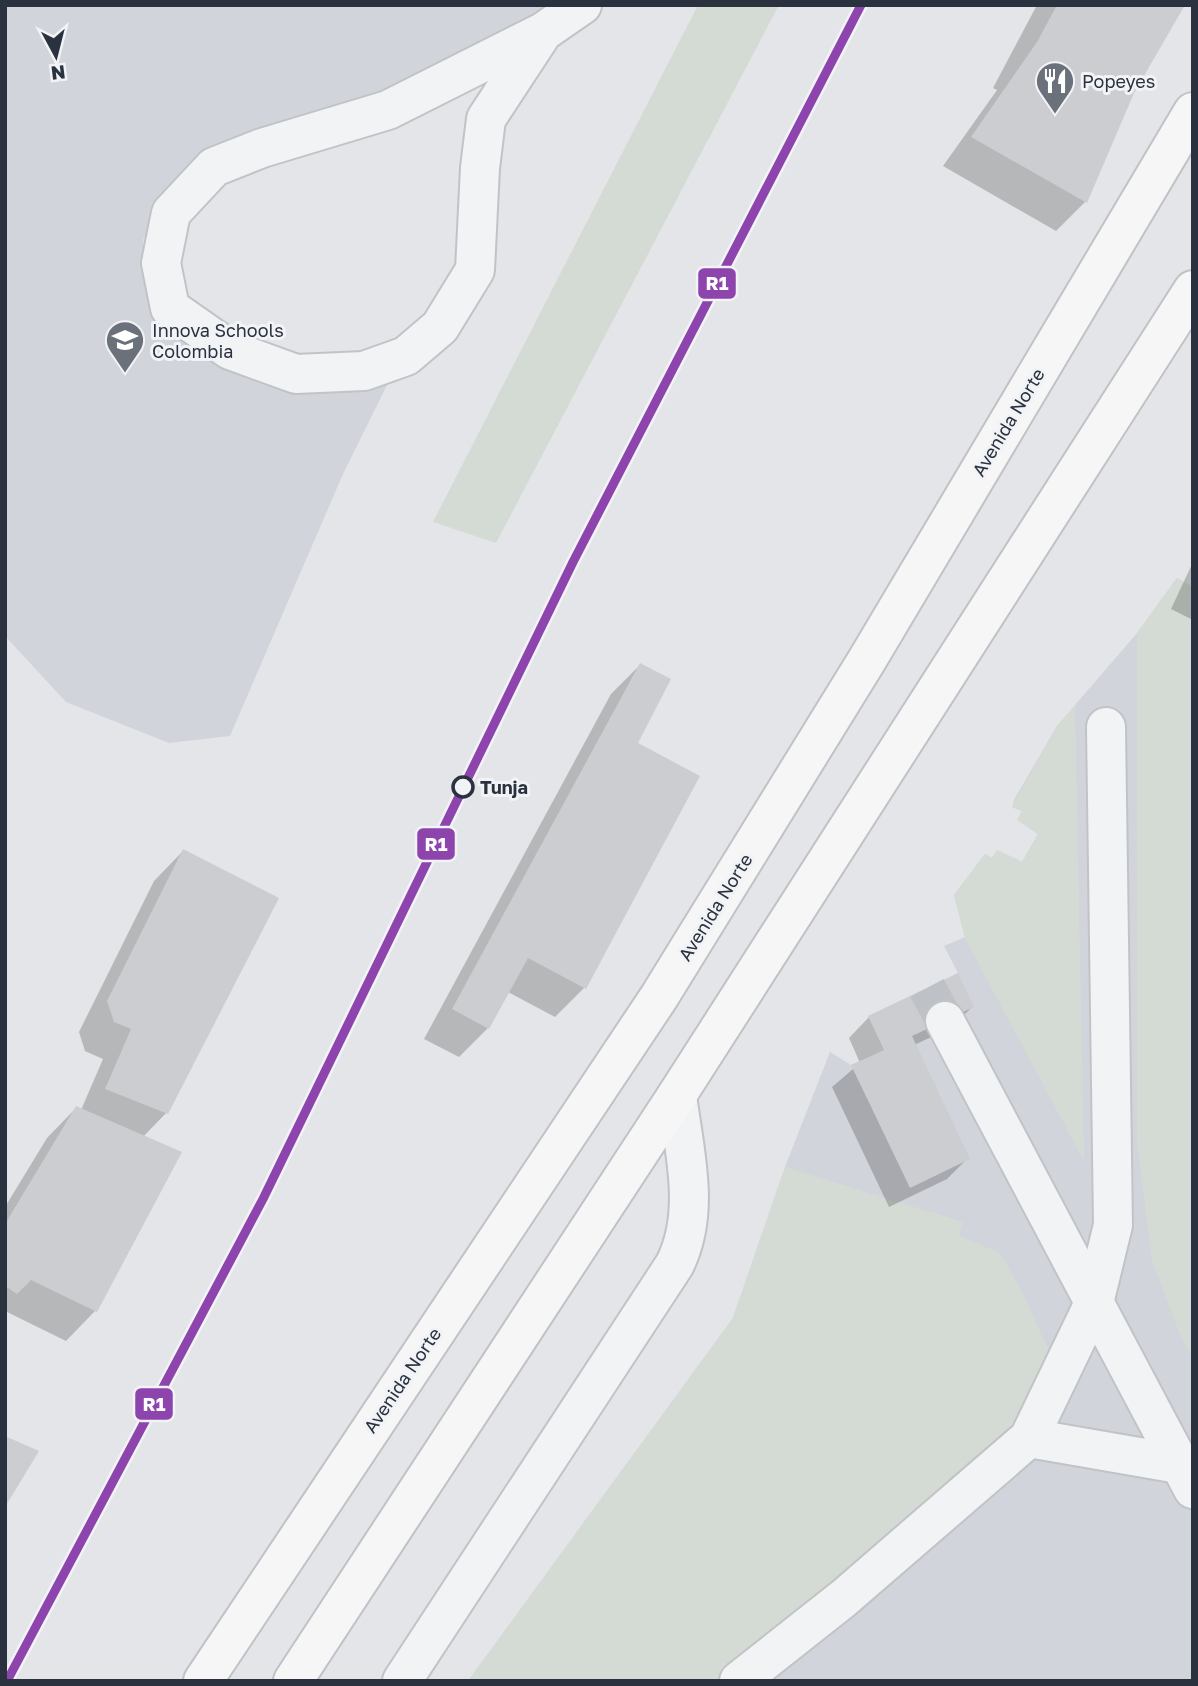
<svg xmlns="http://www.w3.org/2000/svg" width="1198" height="1686" font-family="'Golos Text',sans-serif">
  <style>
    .built { fill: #d2d4db }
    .green { fill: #d4dbd4 }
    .shadow { fill: #0003 }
    .building { fill: #cbcdd0 }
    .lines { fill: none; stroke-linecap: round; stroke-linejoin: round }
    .pedestrian-tunnel { stroke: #bec1c6; stroke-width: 38; stroke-dasharray: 38 19; stroke-linecap: butt }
    .pedestrian-casing { stroke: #c1c3c6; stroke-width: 42 }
    .minor-casing { stroke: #c1c3c6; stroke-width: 42 }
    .primary-casing { stroke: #c0c2c5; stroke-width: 42 }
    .pedestrian { stroke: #f2f3f5; stroke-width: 38 }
    .minor { stroke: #f2f3f5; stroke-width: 38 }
    .primary { stroke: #f6f6f7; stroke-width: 38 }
    .rail-1-casing { stroke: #f1f3f6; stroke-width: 14 }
    .rail-1 { stroke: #8e44ad; stroke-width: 9 }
    .stop-dot { fill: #f1f3f6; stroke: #2b323f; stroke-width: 3.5 }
    .labels { text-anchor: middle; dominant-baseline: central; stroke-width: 6; stroke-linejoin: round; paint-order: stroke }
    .poi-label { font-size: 18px; fill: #2b323f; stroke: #f1f3f6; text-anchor: start }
    .street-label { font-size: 18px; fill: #2b323f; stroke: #f1f3f6 }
    .stop-label { font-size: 18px; font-weight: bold; fill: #2b323f; stroke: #f1f3f6; text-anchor: start }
    .line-badge { stroke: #f1f3f6; stroke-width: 2.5 }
    .badge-label { font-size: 19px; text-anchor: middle; font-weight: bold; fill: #fff }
  </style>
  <rect width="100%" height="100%" fill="#e3e5e8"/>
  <!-- built -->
  <g class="built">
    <polygon points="5,5 556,5 384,97 175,183 143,240 155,320 228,368 309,393 390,379 343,474 230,736 169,743 66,702 5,636"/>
    <polygon points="1177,578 1193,587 1193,1681 468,1681 733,1318 785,1167 830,1052 851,1065 884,1050 958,973 944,946 965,937 954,895 985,854 992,858 997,850 1022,862 1038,834 1017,820 1022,811 1012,807 1015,798 1057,726 1137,633"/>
  </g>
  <!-- green -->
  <g class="green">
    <polygon points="698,5 779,5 496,543 433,522"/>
    <polygon points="1177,578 1193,587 1193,1359 1181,1337 1152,1261 1137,1142 1137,633"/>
    <polygon points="1075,706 1084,1161 965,938 954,895 985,854 992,858 997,850 1022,862 1038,834 1017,820 1022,811 1012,807 1057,726"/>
    <polygon points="785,1167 963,1222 959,1236 1000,1253 1021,1290 1053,1360 1029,1409 971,1470 728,1681 468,1681 733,1318"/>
  </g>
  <!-- shadow -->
  <g class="shadow">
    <polygon points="1037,5 1183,5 1132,93 1085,202 1056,231 943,166 997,90 993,88"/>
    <polygon points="1193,562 1193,620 1171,609"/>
    <polygon points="640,665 635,743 584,988 555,1017 508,992 488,1028 459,1057 424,1039 611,694"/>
    <polygon points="183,851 167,1112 143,1137 95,1311 66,1341 5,1311 5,1207 47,1138 76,1108 81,1110 103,1059 85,1051 79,1032 154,881"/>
    <polygon points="972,1007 951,1028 914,1045 967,1159 947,1179 889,1207 832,1087 860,1063 849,1038 869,1017"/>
  </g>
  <!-- building -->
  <g class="building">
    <polygon points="1057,5 1185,5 1134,93 1087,203 971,137 1037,42"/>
    <polygon points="640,663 671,679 638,743 700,776 586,989 528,958 489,1029 452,1009"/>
    <polygon points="183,849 279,898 168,1114 105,1089 131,1029 114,1022 107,1001"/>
    <polygon points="958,973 974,1007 912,1036 970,1159 910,1188 851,1065 884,1050 868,1016"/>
    <polygon points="76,1106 182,1152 97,1312 31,1280 17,1294 5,1286 5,1224"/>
    <polygon points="5,1436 39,1451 5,1507"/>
  </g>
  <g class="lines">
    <!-- pedestrian-tunnel -->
    <polyline class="pedestrian-tunnel" points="927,988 945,1021"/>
    <!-- pedestrian casing -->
    <g class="pedestrian-casing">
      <g id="pedestrian">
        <polyline points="945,1021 1193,1489"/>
        <polyline points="1029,1438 1179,1464"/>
        <polyline points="739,1681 844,1598 1029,1438 1094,1303 1113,1225 1106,727"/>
      </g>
    </g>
    <!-- minor casing -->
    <g class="minor-casing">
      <g id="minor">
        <polyline points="543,32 486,119 480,168 475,270 440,327 406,356 364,371 296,374 230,350 170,308 161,263 171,213 214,167 262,148 388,110 543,32 582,5"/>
        <path d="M402 1681 675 1264C701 1211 684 1151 677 1095"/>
      </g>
    </g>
    <!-- primary casing -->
    <g class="primary-casing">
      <g id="primary">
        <polyline points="203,1681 659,997 867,660 1193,112"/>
        <polyline points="293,1681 677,1095 1193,290"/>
      </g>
    </g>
    <!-- pedestrian -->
    <use href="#pedestrian" class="pedestrian"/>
    <!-- minor -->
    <use href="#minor" class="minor"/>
    <!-- primary -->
    <use href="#primary" class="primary"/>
    <!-- rail-1 casing -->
    <g class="rail-1-casing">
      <polyline id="rail-1" points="7,1681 263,1199 573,562 861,5"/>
    </g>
    <!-- rail-1 -->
    <use href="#rail-1" class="rail-1"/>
  </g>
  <!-- icons -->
  <defs>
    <g id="restaurant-pin" transform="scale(2.0125)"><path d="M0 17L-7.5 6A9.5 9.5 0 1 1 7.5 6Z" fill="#6b717a" stroke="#f1f3f6"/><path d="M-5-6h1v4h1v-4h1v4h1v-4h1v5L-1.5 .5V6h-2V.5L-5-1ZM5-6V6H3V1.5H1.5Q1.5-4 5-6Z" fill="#fff"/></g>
    <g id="school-pin" transform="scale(2.0125)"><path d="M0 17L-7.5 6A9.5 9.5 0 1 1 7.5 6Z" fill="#6b717a" stroke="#f1f3f6"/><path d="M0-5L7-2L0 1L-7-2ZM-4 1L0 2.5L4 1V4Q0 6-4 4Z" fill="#fff"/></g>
  </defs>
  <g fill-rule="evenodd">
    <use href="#restaurant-pin" x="1055" y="81"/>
    <use href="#school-pin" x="125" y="340"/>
  </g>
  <!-- markers -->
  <circle class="stop-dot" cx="463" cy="787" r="10"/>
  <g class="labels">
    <!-- poi labels -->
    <g class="poi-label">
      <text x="1082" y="81">Popeyes</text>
      <text x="152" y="330">Innova Schools<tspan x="152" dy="21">Colombia</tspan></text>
    </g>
    <!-- street labels -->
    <g class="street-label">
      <text transform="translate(1008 422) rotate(-59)">Avenida Norte</text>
      <text transform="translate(715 907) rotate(-58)">Avenida Norte</text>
      <text transform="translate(402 1380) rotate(-56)">Avenida Norte</text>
    </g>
    <!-- stop labels -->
    <g class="stop-label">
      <text x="480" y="787">Tunja</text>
    </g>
  </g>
  <g class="line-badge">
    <rect x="697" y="267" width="40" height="33" rx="7" fill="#8e44ad"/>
    <rect x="416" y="827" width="40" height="34" rx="7" fill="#8e44ad"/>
    <rect x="134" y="1387" width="40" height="34" rx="7" fill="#8e44ad"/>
  </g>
  <g class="badge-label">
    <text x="717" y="290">R1</text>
    <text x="436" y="851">R1</text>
    <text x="154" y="1411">R1</text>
  </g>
  <!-- border -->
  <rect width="1198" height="1686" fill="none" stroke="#2b323f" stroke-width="14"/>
  <!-- north arrow -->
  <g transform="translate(56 56) rotate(173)" stroke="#f1f3f6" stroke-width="5" paint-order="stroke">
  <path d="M0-5L12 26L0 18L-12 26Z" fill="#2b323f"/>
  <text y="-10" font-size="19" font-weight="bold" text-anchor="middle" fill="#2b323f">N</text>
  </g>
</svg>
